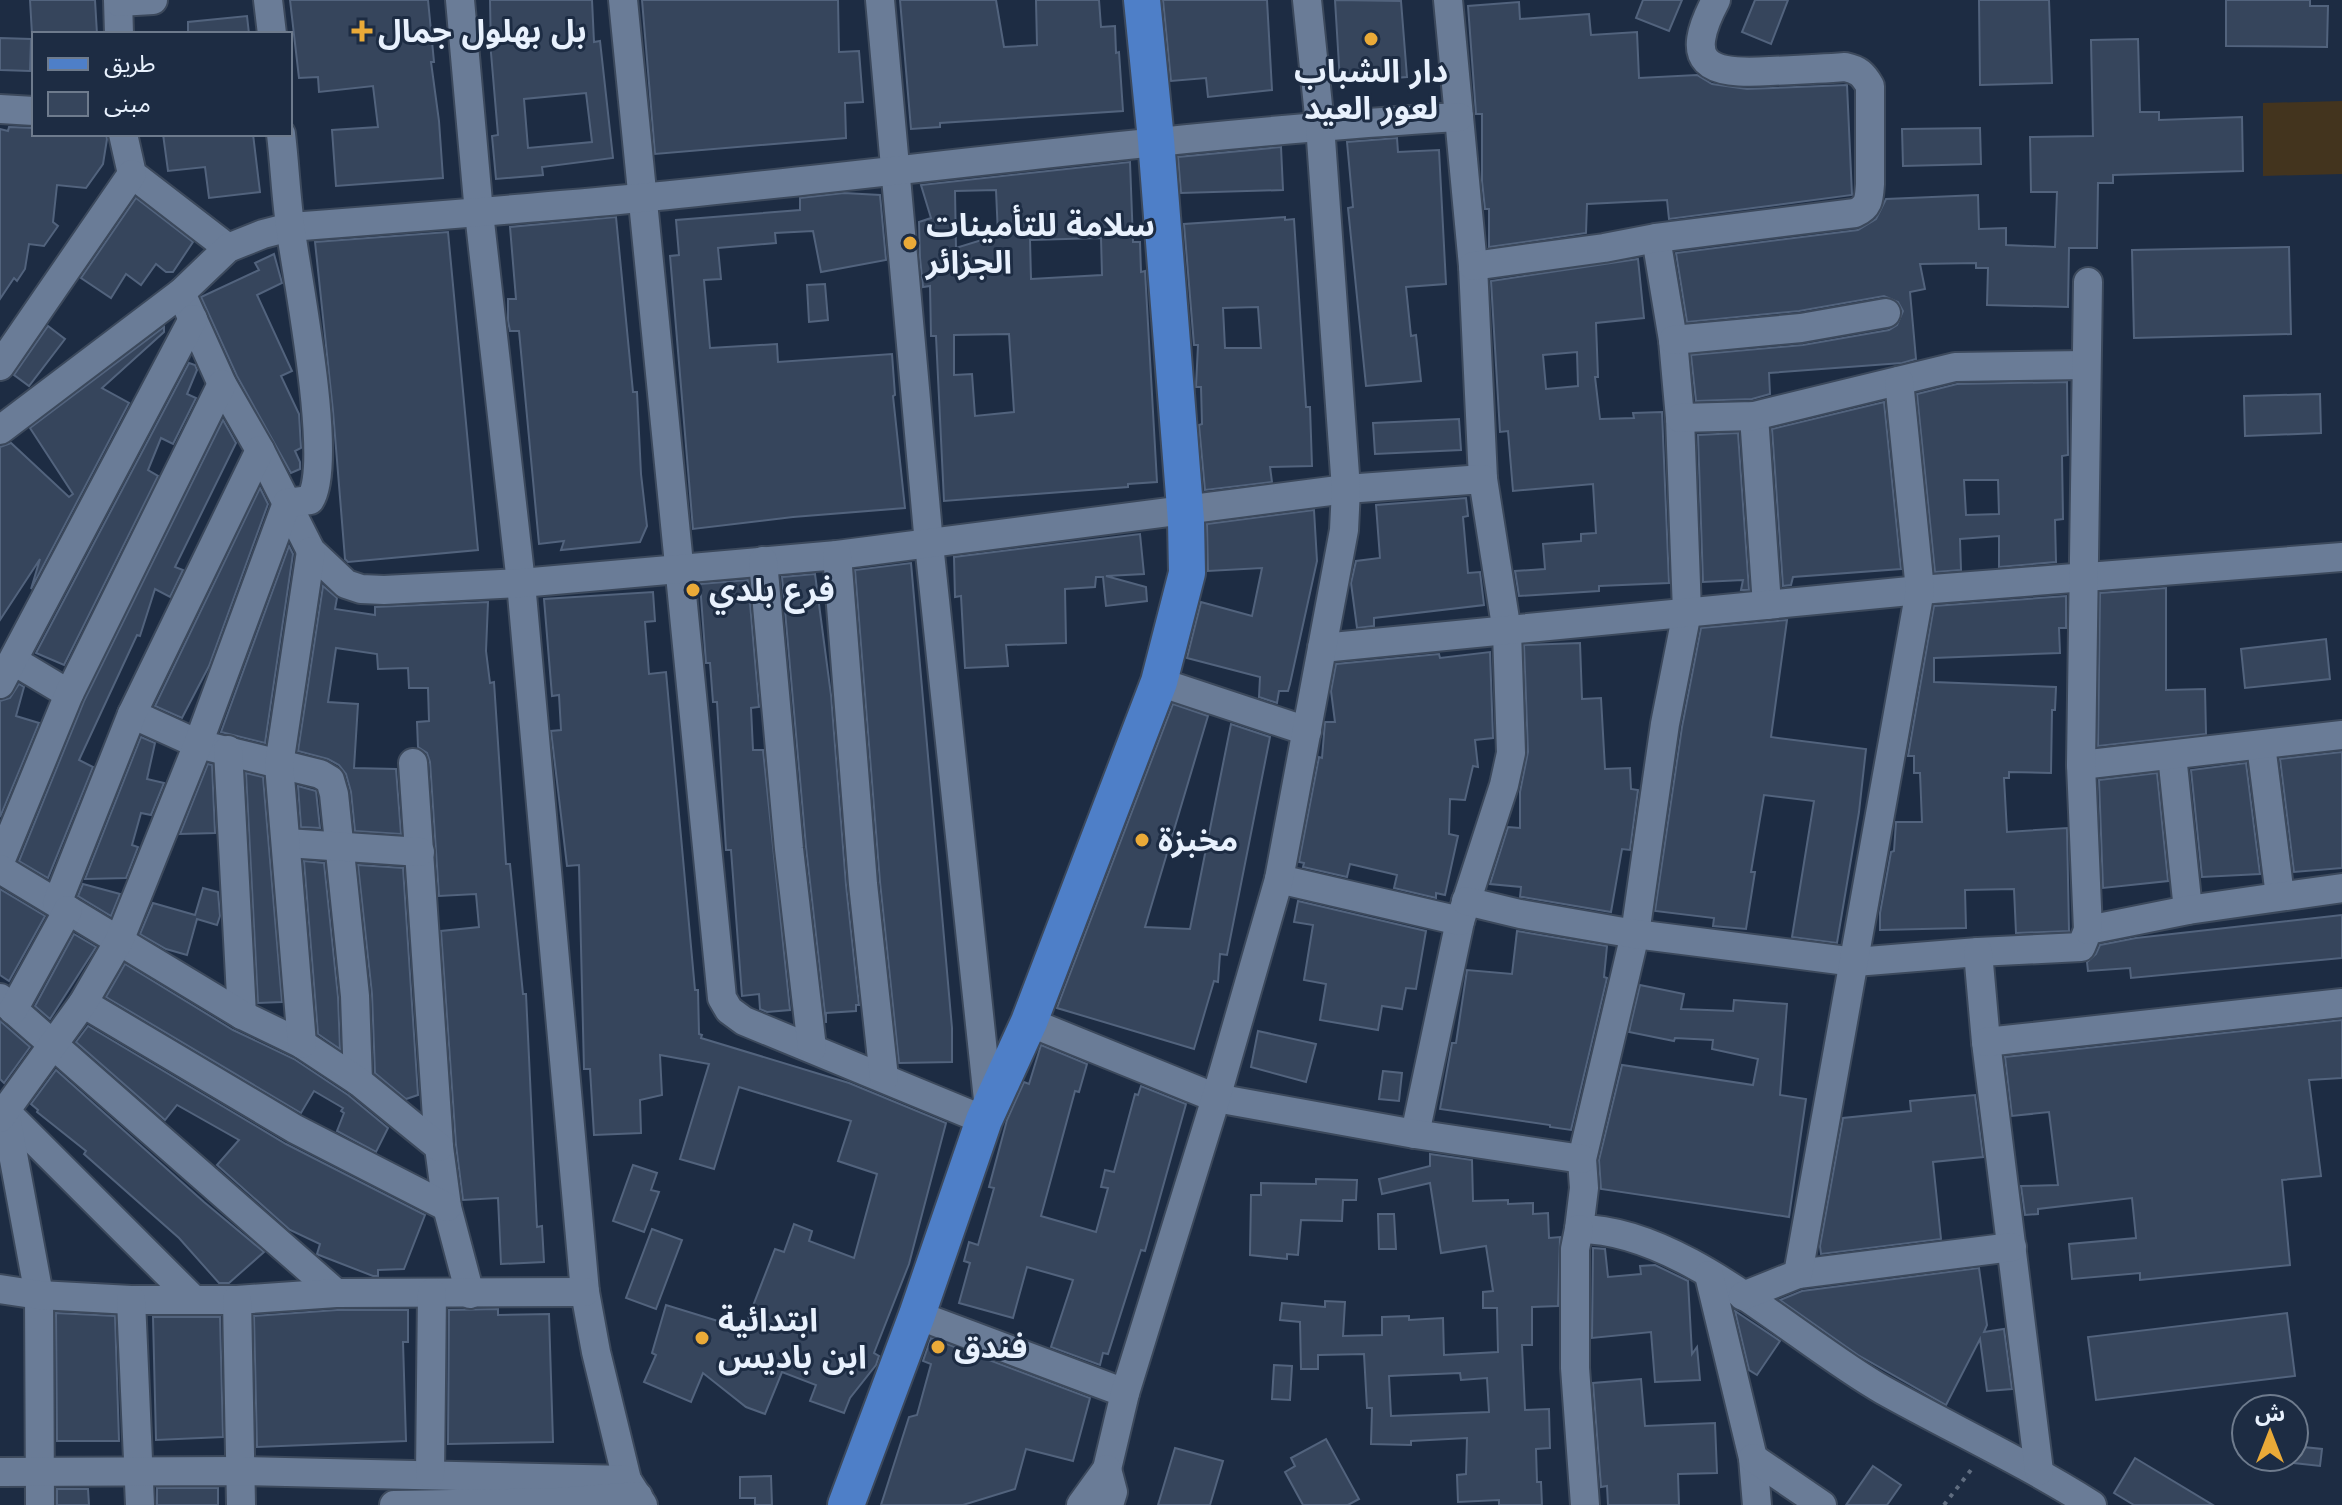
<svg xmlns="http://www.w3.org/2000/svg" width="2342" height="1505" font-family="Jost,'Noto Sans Arabic',sans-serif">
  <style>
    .green { fill: #43341e }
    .building { fill: #36455c; stroke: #52637d; stroke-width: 2; fill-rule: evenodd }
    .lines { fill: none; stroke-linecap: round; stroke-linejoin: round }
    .minor-casing { stroke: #3c495c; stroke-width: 32 }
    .major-casing { stroke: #3c495c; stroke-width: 40 }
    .path { stroke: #606d80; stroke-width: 4; stroke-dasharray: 4 6; stroke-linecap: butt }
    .minor { stroke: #6a7c97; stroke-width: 28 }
    .major { stroke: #4e7fc8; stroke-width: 36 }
    .poi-dot { fill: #eaaa38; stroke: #1d2c43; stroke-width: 3 }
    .labels { text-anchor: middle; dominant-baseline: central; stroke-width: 6; stroke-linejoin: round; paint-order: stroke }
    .poi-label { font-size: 32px; font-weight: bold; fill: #e8f1fd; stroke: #1d2c43; text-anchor: start }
  </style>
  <rect width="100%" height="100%" fill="#1d2c43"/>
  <!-- green -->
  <polygon class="green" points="2342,101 2342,174 2263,176 2263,103"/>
  <!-- building -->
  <g class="building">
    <polygon points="30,0 95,0 97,34 32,34"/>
    <polygon points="290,0 428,0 434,62 431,62 439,121 443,178 336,186 332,130 378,127 373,86 319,92 318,77 299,78"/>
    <path d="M490 0H592L594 42 600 41 613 158 542 167 543 175 496 179 492 136 498 135 491 53ZM586 93 592 142 528 148 524 99Z"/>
    <polygon points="642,0 838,0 839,52 859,51 863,102 845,103 846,138 655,154"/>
    <polygon points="900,0 996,0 1004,47 1037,45 1036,0 1099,0 1101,27 1115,26 1116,53 1119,52 1123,111 940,123 940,127 911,129"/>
    <polygon points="1163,0 1267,0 1272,90 1208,97 1206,78 1171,81"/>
    <polygon points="1335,0 1401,1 1407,77 1340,82"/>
    <polygon points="1643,0 1682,0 1669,31 1636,18"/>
    <polygon points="1755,0 1788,0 1771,44 1742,32"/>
    <polygon points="1979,0 2049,0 2052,83 1980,85"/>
    <polygon points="2226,0 2310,0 2310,6 2328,6 2327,47 2226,46"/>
    <polygon points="1519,2 1520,19 1589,14 1591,35 1637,32 1639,78 1697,75 1712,84 1747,89 1847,85 1852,195 1669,219 1667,200 1587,204 1586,233 1489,247 1489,209 1485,209 1482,181 1482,114 1476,114 1468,6"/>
    <polygon points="247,16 249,34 188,34 188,22"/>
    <polygon points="0,38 31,39 30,71 0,70"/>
    <polygon points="2138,39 2140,112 2159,112 2159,120 2242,117 2243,171 2113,175 2113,183 2098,183 2097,248 2069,248 2068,307 1987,305 1988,268 1976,268 1976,263 1920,264 1925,289 1910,292 1916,359 1902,363 1769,373 1770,394 1752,399 1696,401 1691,355 1803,345 1889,330 1897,325 1903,311 1898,302 1884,296 1799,311 1687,322 1676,253 1858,230 1876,219 1886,199 1978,195 1979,229 2006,228 2006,245 2055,247 2057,192 2031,192 2030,137 2093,136 2091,40"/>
    <polygon points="9,127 34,128 34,134 106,134 107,139 103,164 86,188 57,185 53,222 58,226 44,246 29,244 25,269 17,281 14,278 0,299 0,129 8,131"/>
    <polygon points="1980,128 1981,164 1903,166 1902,129"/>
    <polygon points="163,134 253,134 260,192 209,198 205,167 168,171"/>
    <polygon points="1397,138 1398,152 1439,150 1446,284 1406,287 1411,336 1416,335 1421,381 1366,386 1348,208 1353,207 1347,142"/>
    <polygon points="1281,147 1283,190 1181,193 1178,157"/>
    <path d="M1130 162 1133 242H1140L1141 272 1145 271 1157 482 1128 484V487L944 501 936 336H931L930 286 923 287 920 258 919 222 931 218 921 185ZM996 190 998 235 956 248 955 191ZM1101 238 1102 275 1031 279 1030 240ZM1009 334 1014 412 975 416 972 374 954 375V335Z"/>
    <polygon points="844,193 880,195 886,260 821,272 813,231 775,233 776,243 718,248 721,279 704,280 710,348 777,344 778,362 892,354 895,395 893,396 905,508 793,517 693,529 670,256 679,255 676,220 800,210 800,198"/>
    <polygon points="136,198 193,242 173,272 166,272 156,264 141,285 126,274 111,298 81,278"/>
    <polygon points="616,217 633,392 637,392 641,474 647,526 640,542 561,550 564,541 539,544 519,331 510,331 508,321 508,299 516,299 510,227"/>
    <path d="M1285 217V220L1294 219 1306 407H1310L1312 466 1270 467 1272 482 1205 490 1199 425 1202 424 1201 387H1196L1198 345H1194L1184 224ZM1258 307 1261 348H1225L1223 308Z"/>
    <polygon points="448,232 478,550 348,562 345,559 333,411 315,242"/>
    <polygon points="2289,247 2291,334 2134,338 2132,250"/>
    <polygon points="274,254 282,283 257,295 292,371 281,376 299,414 301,448 295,451 300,462 300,469 291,473 237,376 201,297 259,270 255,263"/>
    <path d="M1638 259 1644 318 1596 323 1598 377H1595L1600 419 1634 418 1633 413 1662 412 1669 583 1599 586V591L1519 596 1515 571 1545 569 1543 544 1581 541V534L1596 533 1593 484 1513 491 1508 431 1500 432 1491 281ZM1577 352 1578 386 1546 389 1543 355Z"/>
    <polygon points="825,284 828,320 809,322 807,285"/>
    <polygon points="48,326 65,339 29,386 14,375"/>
    <polygon points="164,327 164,332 102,388 129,403 31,589 40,559 0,620 0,447 11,443 69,497 73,494 30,428"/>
    <polygon points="189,363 195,365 197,370 187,394 196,398 173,444 161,438 148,470 158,476 64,665 36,653"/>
    <path d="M2067 382 2068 455 2062 456 2063 519 2055 520 2056 562 1999 567V536L1960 539 1961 570 1935 572 1917 394 1957 384ZM1964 480H1998L1999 514 1966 515Z"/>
    <polygon points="2320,394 2321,433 2245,436 2244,396"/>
    <polygon points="1884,402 1901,569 1793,577 1791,585 1783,586 1772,429"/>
    <polygon points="1459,419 1461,450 1375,454 1373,423"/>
    <polygon points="223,420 236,443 175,567 183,570 170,597 155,589 140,636 137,635 79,760 93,767 48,878 19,861 84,701"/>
    <polygon points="1738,433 1749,590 1741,590 1743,580 1703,582 1698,435"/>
    <polygon points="260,488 268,504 209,666 182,718 155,706"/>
    <polygon points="1466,498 1468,516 1463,517 1468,573 1480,572 1484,605 1374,618 1374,626 1357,628 1351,583 1356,561 1380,558 1376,505"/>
    <polygon points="1314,510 1317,561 1290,684 1288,691 1279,691 1277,703 1259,697 1260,677 1187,658 1201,602 1252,616 1262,568 1208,571 1207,524"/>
    <polygon points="1140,534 1144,574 1106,576 1146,587 1147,601 1106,606 1103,577 1096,577 1095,587 1065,589 1066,643 1006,645 1008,666 965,668 961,596 955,597 954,557"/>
    <polygon points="289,546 293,554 265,743 221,732"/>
    <polygon points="911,563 952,1028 952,1062 899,1063 880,882 855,570"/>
    <polygon points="815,574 831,695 846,885 859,1005 856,1005 856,1011 826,1013 826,1023 806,847 782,577"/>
    <polygon points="748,580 759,707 751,708 753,750 763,750 790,1010 767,1012 760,1009 759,994 742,996 731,850 726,850 717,702 713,702 710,663 706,663 700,584"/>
    <polygon points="323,586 337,598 335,609 375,615 375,607 488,602 486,651 490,683 494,682 506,864 510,864 523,994 526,994 537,1227 542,1226 544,1262 501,1264 498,1198 463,1200 456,1145 441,931 479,927 476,894 439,896 430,762 427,753 418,747 417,722 429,721 428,688 409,688 408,668 378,669 377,654 336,648 328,702 358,704 354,768 396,769 401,834 355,831 351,792 346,774 339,765 328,759 298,751"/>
    <polygon points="2166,588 2166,690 2205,689 2206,734 2098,746 2100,593"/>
    <polygon points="653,592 655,621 645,622 649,674 666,672 695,990 698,990 699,1034 702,1035 701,1038 849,1083 946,1123 909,1264 874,1353 879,1356 876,1365 850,1398 844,1413 810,1401 816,1385 782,1372 765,1414 746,1407 703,1373 691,1402 644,1382 656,1355 652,1353 666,1305 744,1329 775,1249 784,1252 794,1224 812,1231 809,1241 854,1258 877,1174 838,1161 851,1121 739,1087 714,1169 680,1159 709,1064 660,1055 662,1095 640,1100 641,1133 594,1135 590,1069 584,1069 579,865 567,866 551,731 561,730 559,695 552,696 544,599"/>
    <polygon points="2066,596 2066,628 2059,628 2060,653 1934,658 1934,682 2056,687 2055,710 2052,710 2051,773 2009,772 2009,778 2004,778 2007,832 2067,828 2069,931 2016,933 2014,889 1965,890 1966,928 1880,930 1880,913 1891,852 1894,851 1896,822 1922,822 1920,773 1914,773 1914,756 1908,756 1934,606"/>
    <polygon points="1787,620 1771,737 1866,749 1859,812 1837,943 1792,937 1814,801 1764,795 1751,872 1755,872 1746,929 1713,926 1714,918 1655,911 1682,727 1701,628"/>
    <polygon points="2326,639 2330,679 2245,688 2241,649"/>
    <polygon points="1580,643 1582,699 1601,698 1605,769 1630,768 1631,789 1638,790 1630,850 1622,849 1611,912 1523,897 1520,897 1521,887 1490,884 1508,827 1520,828 1520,792 1528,752 1524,645"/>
    <polygon points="1490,652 1493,738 1475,740 1478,767 1473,766 1465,800 1450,799 1449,834 1458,836 1445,895 1436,893 1436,898 1394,888 1397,875 1350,864 1347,877 1303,867 1304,863 1299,862 1319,757 1322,758 1325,722 1335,722 1331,691 1336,664 1439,654 1440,658"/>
    <polygon points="19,684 24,687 16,716 39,723 0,817 0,701 10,698"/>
    <polygon points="1173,704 1208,716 1145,927 1190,929 1231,724 1270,737 1227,955 1220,954 1218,982 1214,981 1194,1049 1057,1008"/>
    <polygon points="141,737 155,743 147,779 164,783 151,815 141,813 132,845 138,847 126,878 85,879"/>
    <polygon points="2342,752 2342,868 2294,872 2280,759"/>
    <polygon points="2246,763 2260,874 2202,877 2191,770"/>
    <polygon points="208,764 212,765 215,833 180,834"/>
    <polygon points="246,773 263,777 282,1002 258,1003"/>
    <polygon points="2157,773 2168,881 2103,888 2099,780"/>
    <polygon points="298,786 316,791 320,828 301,827"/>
    <polygon points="304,861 324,863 338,997 340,1049 318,1034"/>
    <polygon points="358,865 403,868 418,1095 406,1099 375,1073 372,994"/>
    <polygon points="83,884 120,894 111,916 78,896"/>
    <polygon points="203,888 218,892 220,916 217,925 197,919 187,955 166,949 140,934 153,903 195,915"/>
    <polygon points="0,889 45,916 9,981 0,975"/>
    <polygon points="1298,901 1426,931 1416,989 1406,988 1402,1009 1382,1006 1378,1030 1320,1020 1326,984 1304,980 1313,925 1294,922"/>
    <polygon points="2342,915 2342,958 2131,978 2130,968 2088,971 2087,962 2096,954 2100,945 2136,938"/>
    <polygon points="1517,931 1607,946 1604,977 1607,978 1571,1130 1550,1127 1550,1125 1440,1109 1452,1043 1456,1043 1467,970 1512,974"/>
    <polygon points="74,934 96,947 50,1019 35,1006"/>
    <polygon points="125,964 233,1030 294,1059 348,1095 388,1128 376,1152 337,1131 344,1113 341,1111 343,1108 314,1091 301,1113 106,997"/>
    <polygon points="1640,985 1684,994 1681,1009 1733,1011 1734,1000 1787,1004 1780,1095 1806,1099 1789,1217 1601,1189 1599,1160 1622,1065 1753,1085 1758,1059 1712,1049 1713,1040 1675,1038 1674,1041 1629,1032"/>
    <polygon points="2342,1020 2342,1078 2309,1080 2321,1176 2282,1180 2290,1265 2140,1280 2140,1273 2072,1279 2069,1244 2136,1238 2132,1198 2038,1209 2038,1214 2025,1215 2021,1186 2058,1185 2049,1112 2012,1116 2005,1057"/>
    <polygon points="0,1021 30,1047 4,1083 0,1079"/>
    <polygon points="88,1026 286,1144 425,1215 404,1269 378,1270 378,1276 373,1276 319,1255 317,1254 320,1244 290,1230 217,1165 239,1140 177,1105 165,1120 76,1042"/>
    <polygon points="1258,1031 1316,1044 1306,1082 1251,1067"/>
    <polygon points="1041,1045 1087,1064 1079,1092 1075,1091 1041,1216 1096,1232 1108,1188 1101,1187 1105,1170 1114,1172 1135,1094 1138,1095 1141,1086 1186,1104 1145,1251 1141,1250 1108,1354 1103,1353 1100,1365 1051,1347 1073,1280 1027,1267 1013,1318 959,1303 970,1263 964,1261 969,1242 978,1245 994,1188 989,1187 1007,1120 1024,1082 1029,1084"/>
    <polygon points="56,1070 204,1202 264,1252 229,1283 219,1283 179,1238 84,1154 86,1151 37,1112 38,1110 31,1104"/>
    <polygon points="1383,1071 1402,1073 1399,1101 1379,1099"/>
    <polygon points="1975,1095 1983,1157 1933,1162 1941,1239 1821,1254 1820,1246 1843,1118 1911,1111 1910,1101"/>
    <path d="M1430 1154 1472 1160 1473 1201 1508 1200V1204L1533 1203V1214L1548 1213 1549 1238 1560 1237 1558 1306 1532 1307V1345H1522L1525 1410 1549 1409 1550 1448 1536 1449 1537 1482H1541L1542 1505H1499V1500L1458 1502 1457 1475 1466 1474 1467 1438 1411 1441V1445L1371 1444 1372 1408H1367L1364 1354 1318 1355V1369H1301L1300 1322 1280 1320 1282 1303 1325 1307V1301L1345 1302 1343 1336 1382 1335V1317L1409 1316V1320L1443 1318 1444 1355 1498 1352 1497 1308H1483V1292L1493 1291 1486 1246 1441 1253 1430 1183 1382 1194 1379 1179 1430 1166ZM1460 1373 1461 1380 1487 1378 1489 1412 1391 1416 1389 1376Z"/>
    <polygon points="633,1165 657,1173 651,1190 659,1192 644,1232 613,1221"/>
    <polygon points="1316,1179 1357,1180 1356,1200 1343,1200 1342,1221 1301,1220 1298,1255 1287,1254 1287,1259 1250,1255 1251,1195 1261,1195 1261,1183 1316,1184"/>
    <polygon points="1378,1214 1394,1214 1396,1249 1379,1249"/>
    <polygon points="652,1229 682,1240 656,1309 626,1298"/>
    <polygon points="1593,1248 1605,1249 1608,1277 1641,1274 1640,1266 1655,1265 1688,1281 1692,1354 1697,1347 1700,1380 1655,1382 1651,1332 1592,1338"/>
    <polygon points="1979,1268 1987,1325 1984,1332 2004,1329 2012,1389 1987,1391 1980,1339 1946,1405 1858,1355 1780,1300 1802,1291"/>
    <polygon points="498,1309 498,1315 549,1314 553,1442 448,1444 449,1310"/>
    <polygon points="337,1310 408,1310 408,1342 403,1342 406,1441 257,1447 254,1316"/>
    <polygon points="1735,1311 1780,1341 1757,1375 1749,1370"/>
    <polygon points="56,1313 115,1316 119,1441 57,1441"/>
    <polygon points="2287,1313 2295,1376 2096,1400 2088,1337"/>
    <polygon points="153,1317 220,1317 223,1437 156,1440"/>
    <polygon points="931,1338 1090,1398 1073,1461 1026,1449 1015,1489 963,1505 881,1505 909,1417 917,1415 931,1364 923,1361"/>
    <polygon points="1274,1365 1292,1366 1290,1400 1272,1399"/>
    <polygon points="1641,1379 1645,1426 1715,1423 1717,1473 1678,1474 1679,1505 1608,1505 1607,1486 1601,1487 1593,1383"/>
    <polygon points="1326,1439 1359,1499 1348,1505 1303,1505 1285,1472 1295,1466 1291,1458"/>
    <polygon points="2294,1446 2322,1449 2320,1466 2294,1463"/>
    <polygon points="1175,1448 1223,1461 1210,1505 1158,1505"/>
    <polygon points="2135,1458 2213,1505 2134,1505 2114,1493"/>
    <polygon points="1873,1466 1901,1485 1887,1505 1846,1505"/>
    <polygon points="771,1476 772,1505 755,1505 755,1498 740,1498 740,1477"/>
    <rect x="157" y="1488" width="61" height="17"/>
    <polygon points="57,1489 88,1489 89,1505 57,1505"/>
  </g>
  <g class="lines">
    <!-- minor casing -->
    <g class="minor-casing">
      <g id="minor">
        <polyline points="118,0 119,34"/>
        <polyline points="268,0 272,34"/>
        <polyline points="460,0 479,213 521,583 585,1292 596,1352 627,1480 643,1505"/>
        <polyline points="623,0 722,998 729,1010 744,1021 984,1120"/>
        <polyline points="880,0 929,544 989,1109"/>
        <polyline points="1448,0 1473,266 1483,479"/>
        <polyline points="119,2 153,0"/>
        <polyline points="0,109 34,111"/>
        <polyline points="123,134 132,174 228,248"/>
        <path d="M1656 238 1673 340 1680 418 1687 612 1665 724 1635 934 1582 1159 1584 1188 1579 1229C1683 1229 1795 1340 1883 1390 1953 1429 2024 1462 2092 1505"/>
        <path d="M1473 266 1604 248 1656 238 1855 213C1869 207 1869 199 1870 184V86C1863 74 1859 70 1845 67 1820 69 1795 70 1770 71 1707 75 1682 64 1716 0"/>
        <polyline points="181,293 222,384 260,450 311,551 346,584 361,589 384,590 521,583 837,555 1346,489 1483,479 1507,632 1511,753 1504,785 1460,921 1415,1134"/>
        <polyline points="1673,340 1801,328 1886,313"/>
        <polyline points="0,366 132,174"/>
        <polyline points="1754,416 1767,605"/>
        <polyline points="1680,418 1754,416 1955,367 2085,365"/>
        <path d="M0 430 181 293 228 248 263 234 290 227C407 218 524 209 640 198 913 171 1185 133 1459 117"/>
        <polyline points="837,555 863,884 884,1078"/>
        <polyline points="763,561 789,849 812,1048"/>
        <polyline points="1322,648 1920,590 2342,557"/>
        <polyline points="14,661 69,694"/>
        <polyline points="1159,682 1307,731"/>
        <polyline points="0,684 193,319"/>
        <polyline points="132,714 198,744 320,774 330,780 334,794 355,996 358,1081"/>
        <polyline points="2261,745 2280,896"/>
        <polyline points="228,750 242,1015"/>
        <polyline points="2172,755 2188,910"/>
        <polyline points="413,763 439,1147 447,1207 470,1294"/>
        <polyline points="2081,765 2342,735"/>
        <polyline points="287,843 420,852"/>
        <polyline points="0,862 69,694 222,384"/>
        <polyline points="0,869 242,1015 302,1044 358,1081 439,1147"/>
        <polyline points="1279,879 1460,921"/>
        <polyline points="1466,901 1520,914 1635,934 1855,962 1978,952 2081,947 2088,930 2188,910 2342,888"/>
        <polyline points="57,903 132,714 260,450"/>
        <polyline points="2088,930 2081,765 2088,282"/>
        <polyline points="1978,952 1986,1042 2039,1471"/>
        <polyline points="0,998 336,1293"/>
        <polyline points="83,1003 295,1129 447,1207"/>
        <polyline points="13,1010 68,910"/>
        <polyline points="1029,1022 1216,1098 1415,1134 1582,1159"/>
        <polyline points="1986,1042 2342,1003"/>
        <polyline points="302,1044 279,765 311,551"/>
        <polyline points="4,1110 193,1299"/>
        <polyline points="5,1111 39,1295 40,1505"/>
        <path d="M0 1118 83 1003 119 941 198 744 287 503 310 500C334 464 298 283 291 232 286 200 285 167 281 134"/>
        <polyline points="1579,1229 1575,1249 1575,1368 1585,1505"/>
        <polyline points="1798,1274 2012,1247"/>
        <polyline points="1709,1275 1753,1458 1757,1505"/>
        <polyline points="0,1289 39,1295 131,1300 237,1300 336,1293 585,1292"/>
        <polyline points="1743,1296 1798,1274 1920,590 1899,381"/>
        <polyline points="131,1300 140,1505"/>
        <polyline points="237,1300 241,1505"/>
        <polyline points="917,1315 1125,1393"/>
        <polyline points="1753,1458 1822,1505"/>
        <polyline points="1107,1469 1125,1393 1216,1098 1279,879 1344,530 1346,489 1320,125 1307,0"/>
        <polyline points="0,1472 241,1471 627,1480"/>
        <polyline points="430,1474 432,1293"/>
        <polyline points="394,1505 558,1502 638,1496"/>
        <polyline points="1081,1505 1107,1469 1113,1492 1109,1505"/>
      </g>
    </g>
    <!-- major casing -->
    <g class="major-casing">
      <polyline id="major" points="846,1505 917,1315 984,1120 1029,1022 1159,682 1187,573 1186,521 1156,140 1142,0"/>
    </g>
    <!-- path -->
    <polyline class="path" points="1944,1505 1974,1466"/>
    <!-- minor -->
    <use href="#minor" class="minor"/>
    <!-- major -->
    <use href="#major" class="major"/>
  </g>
  <!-- markers -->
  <g class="poi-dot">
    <path d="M358 19h8v8h8v8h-8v8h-8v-8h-8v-8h8z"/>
    <circle cx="1371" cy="39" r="8"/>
    <circle cx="910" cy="243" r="8"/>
    <circle cx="693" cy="590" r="8"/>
    <circle cx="1142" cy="840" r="8"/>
    <circle cx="702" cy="1338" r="8"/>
    <circle cx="938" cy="1347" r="8"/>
  </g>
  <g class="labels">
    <!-- poi labels -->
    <g class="poi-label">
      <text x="378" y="31">بل بهلول جمال</text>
      <text x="1371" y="71" text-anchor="middle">دار الشباب<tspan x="1371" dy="37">لعور العيد</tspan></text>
      <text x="926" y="225">سلامة للتأمينات<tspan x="926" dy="37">الجزائر</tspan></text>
      <text x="709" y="590">فرع بلدي</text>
      <text x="1158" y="840">مخبزة</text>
      <text x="718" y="1320">ابتدائية<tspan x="718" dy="37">ابن باديس</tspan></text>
      <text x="954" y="1347">فندق</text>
    </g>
  </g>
  <!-- legend -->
  <rect x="32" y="32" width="260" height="104" fill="#1d2c43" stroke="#6e7b8d" stroke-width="2"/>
  <rect x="48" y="58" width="40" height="12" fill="#4e7fc8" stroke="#6e7b8d" stroke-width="2"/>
  <text x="104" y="72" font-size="24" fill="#e8f1fd">طريق</text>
  <rect x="48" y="92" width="40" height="24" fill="#36455c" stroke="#6e7b8d" stroke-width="2"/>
  <text x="104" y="112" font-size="24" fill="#e8f1fd">مبنى</text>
  <!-- north arrow -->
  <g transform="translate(2270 1433)"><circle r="38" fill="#1d2c43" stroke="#6e7b8d" stroke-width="2"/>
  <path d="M0-6L14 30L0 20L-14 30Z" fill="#eaaa38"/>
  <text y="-12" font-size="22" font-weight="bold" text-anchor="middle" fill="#e8f1fd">ش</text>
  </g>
</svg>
